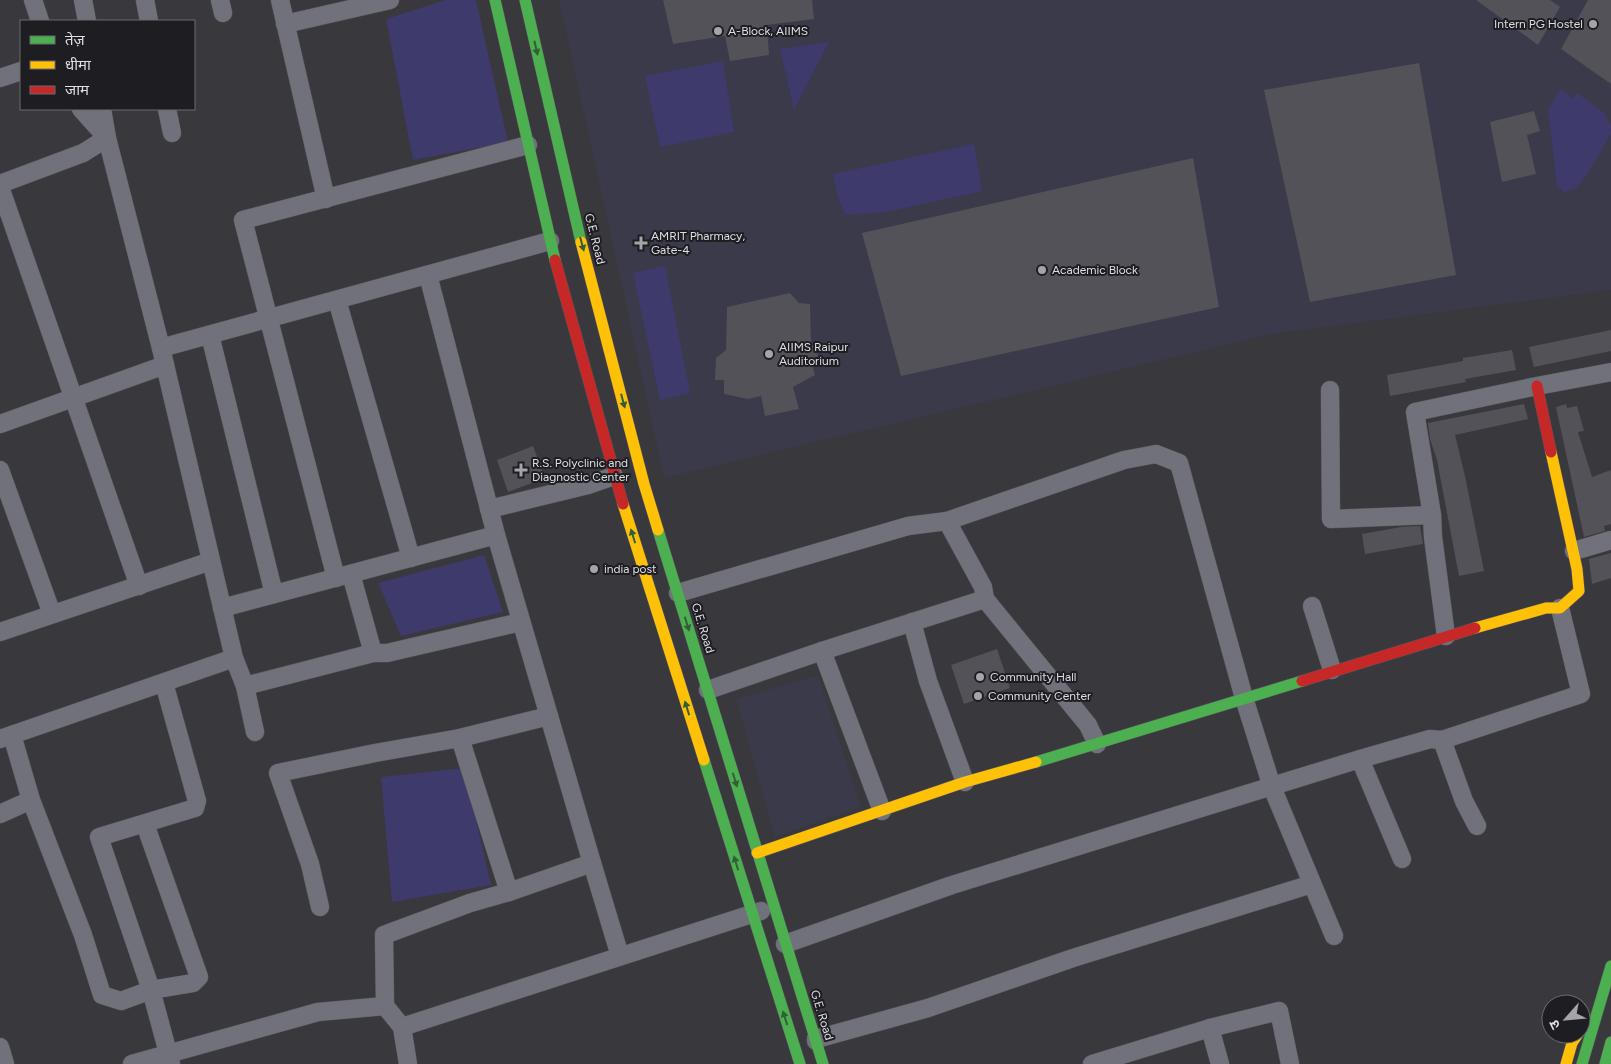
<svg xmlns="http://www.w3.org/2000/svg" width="1611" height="1064" font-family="Figtree,'Noto Sans Devanagari',sans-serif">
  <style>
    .built { fill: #3a3a4a }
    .green { fill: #3e3a6c }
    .building { fill: #525258 }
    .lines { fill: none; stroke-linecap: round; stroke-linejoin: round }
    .street-casing { stroke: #57575b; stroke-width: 19 }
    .fast-casing { stroke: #57575b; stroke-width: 12 }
    .slow-casing { stroke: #57575b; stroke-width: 12 }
    .jam-casing { stroke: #57575b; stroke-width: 12 }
    .street { stroke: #71717b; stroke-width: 18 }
    .fast { stroke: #4caf50; stroke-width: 11 }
    .slow { stroke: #ffc107; stroke-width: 11 }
    .jam { stroke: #c62828; stroke-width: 11 }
    .oneway { fill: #325f37 }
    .poi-dot { fill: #a4a4ab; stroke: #1d1d22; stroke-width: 2 }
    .labels { text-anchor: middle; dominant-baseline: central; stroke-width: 4; stroke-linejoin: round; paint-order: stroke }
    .poi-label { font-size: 12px; fill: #dedee6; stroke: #1d1d22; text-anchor: start }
    .street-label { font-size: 12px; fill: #dedee6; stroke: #1d1d22 }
  </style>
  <rect width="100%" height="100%" fill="#38383d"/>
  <!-- built -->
  <g class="built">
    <polygon points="559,0 1611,0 1611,290 1272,334 664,478"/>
    <polygon points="818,675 861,807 775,837 736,699"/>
  </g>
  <!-- green -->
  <g class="green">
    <polygon points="445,0 476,0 508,142 413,160 386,19"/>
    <polygon points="829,42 794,109 780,49"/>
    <polygon points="723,61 734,132 660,147 645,76"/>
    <polygon points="1561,89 1573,99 1577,93 1604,113 1611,126 1611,134 1586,176 1575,189 1564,192 1557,186 1548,109"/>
    <polygon points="974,144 982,191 886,212 845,215 838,197 833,174"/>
    <polygon points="665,266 690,393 660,400 633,273"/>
    <polygon points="484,555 503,612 401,636 378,583"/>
    <polygon points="464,768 491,885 392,902 381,777"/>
  </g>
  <!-- building -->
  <g class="building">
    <polygon points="663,0 812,0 814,19 767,25 769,55 730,61 725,36 673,44"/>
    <polygon points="1476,0 1550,0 1560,7 1538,45"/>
    <polygon points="1588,0 1611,0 1611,84 1561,49"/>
    <polygon points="1419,63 1456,275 1310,302 1264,90"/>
    <polygon points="1534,111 1540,131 1527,135 1536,174 1502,182 1490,122"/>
    <polygon points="1193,158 1219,307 901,376 862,233"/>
    <polygon points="790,293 799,303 810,304 811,341 819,358 812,364 815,375 793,387 799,409 765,416 761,396 748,399 724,394 724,380 715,380 716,358 726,350 727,307"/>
    <polygon points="1611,330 1611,351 1534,367 1529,347"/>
    <polygon points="1512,350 1516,370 1465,379 1466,382 1390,396 1387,375 1463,361 1463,358"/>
    <polygon points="1524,404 1528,419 1455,435 1465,476 1484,571 1459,576 1437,460 1430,439 1428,423"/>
    <polygon points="1566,404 1567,408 1577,406 1584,431 1578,432 1592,477 1611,470 1611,524 1604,526 1605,531 1584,537 1556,407"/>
    <polygon points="533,446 545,478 508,492 497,460"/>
    <polygon points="1420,526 1423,544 1365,554 1362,534 1401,527"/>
    <polygon points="1611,553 1611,578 1592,584 1589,559"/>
    <polygon points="997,649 1010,688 964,704 951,665"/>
  </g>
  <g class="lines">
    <!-- street casing -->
    <g class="street-casing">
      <g id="street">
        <polyline points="33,0 40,21"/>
        <polyline points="83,0 87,21"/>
        <polyline points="145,0 149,21"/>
        <polyline points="220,0 223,13"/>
        <polyline points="280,0 326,199"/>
        <polyline points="285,24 390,0"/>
        <polyline points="0,78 21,71"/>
        <polyline points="102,109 107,138 161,348 234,658 245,686 255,732"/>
        <polyline points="167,109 172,133"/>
        <polyline points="0,184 83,153 107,138 81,109"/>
        <polyline points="0,187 139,586"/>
        <polyline points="428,275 496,535 592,863"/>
        <polyline points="337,300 411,558"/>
        <polyline points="210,335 274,594"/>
        <polyline points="161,348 550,241"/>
        <polyline points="1330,390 1331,519 1432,515"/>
        <polyline points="0,424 165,365"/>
        <polyline points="0,470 52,614"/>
        <polyline points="489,509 588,485 614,476"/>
        <polyline points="947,521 983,587 985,599 1088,725 1097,744"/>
        <polyline points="1574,551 1611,540"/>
        <polyline points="351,574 373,653"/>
        <polyline points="336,578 243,220 528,145"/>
        <polyline points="678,593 908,526 947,521 1124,460 1156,454 1179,463 1244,698 1272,787 1334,936"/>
        <polyline points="1312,606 1332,670"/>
        <polyline points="222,608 496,535"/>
        <polyline points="912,622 928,681 965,782"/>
        <polyline points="0,632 211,561"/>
        <polyline points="1446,636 1433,537 1432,515 1415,412 1537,386 1611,372"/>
        <polyline points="822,651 882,811"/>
        <polyline points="164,683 197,801 195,808 99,837 151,990 171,1064"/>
        <polyline points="245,686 373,653 387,653 521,622"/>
        <polyline points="708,690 822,651 985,599"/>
        <polyline points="12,735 31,800 83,935 102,995 121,1001 151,990 193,983 199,977 145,824"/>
        <polyline points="460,738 549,716"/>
        <polyline points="0,739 234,658"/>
        <polyline points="1442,740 1464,801 1477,826"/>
        <polyline points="1360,759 1402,859"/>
        <polyline points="0,814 31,800"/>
        <polyline points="320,907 310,864 278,773 375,753 460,738 509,892 592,863 620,956"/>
        <polyline points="785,944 952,885 1360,759 1430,739 1442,740 1581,694 1560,608"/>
        <polyline points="402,1027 761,911"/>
        <polyline points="1210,1028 1220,1064"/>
        <polyline points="816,1041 816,1039 928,1008 1073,958 1312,884"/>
        <polyline points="0,1047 5,1064"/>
        <polyline points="132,1064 318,1012 385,1006"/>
        <polyline points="408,1064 402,1027 385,1006 384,935 470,903 509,892"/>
        <polyline points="1092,1064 1210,1028 1279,1011 1290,1064"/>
      </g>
    </g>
    <!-- fast casing -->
    <g class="fast-casing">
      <g id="fast">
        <polyline points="495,0 555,260"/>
        <polyline points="525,0 581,242"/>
        <polyline points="658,530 823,1064"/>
        <polyline points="704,760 800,1064"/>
        <polyline points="1036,762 1302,681"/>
        <polyline points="1582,1064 1611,966"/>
        <polyline points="1605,1064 1611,1042"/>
      </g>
    </g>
    <!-- slow casing -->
    <g class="slow-casing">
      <g id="slow">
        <polyline points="581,242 644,484 658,530"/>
        <polyline points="623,504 704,760"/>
        <polyline points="1475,628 1546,608 1560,608 1579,591 1577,569 1551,452"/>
        <polyline points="757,853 965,782 1036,762"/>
        <polyline points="1566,1064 1572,1043 1578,1034"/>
      </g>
    </g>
    <!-- jam casing -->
    <g class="jam-casing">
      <g id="jam">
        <polyline points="555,260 623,504"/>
        <polyline points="1537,386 1551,452"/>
        <polyline points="1302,681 1475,628"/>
      </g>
    </g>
    <!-- street -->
    <use href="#street" class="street"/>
    <!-- fast -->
    <use href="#fast" class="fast"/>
    <!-- slow -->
    <use href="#slow" class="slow"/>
    <!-- jam -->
    <use href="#jam" class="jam"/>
  </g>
  <!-- one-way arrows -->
  <defs><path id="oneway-solid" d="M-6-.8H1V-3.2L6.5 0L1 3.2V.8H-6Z" transform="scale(1.25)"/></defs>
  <g class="oneway">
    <use href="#oneway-solid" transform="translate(536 48) rotate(77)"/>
    <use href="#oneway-solid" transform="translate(582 244) rotate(75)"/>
    <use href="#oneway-solid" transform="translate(623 401) rotate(75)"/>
    <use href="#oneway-solid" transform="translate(633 536) rotate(-107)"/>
    <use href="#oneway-solid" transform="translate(687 624) rotate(73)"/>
    <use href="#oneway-solid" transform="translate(687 708) rotate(-107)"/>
    <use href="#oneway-solid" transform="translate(735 780) rotate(73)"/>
    <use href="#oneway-solid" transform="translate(736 863) rotate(-107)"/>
    <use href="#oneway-solid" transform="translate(785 1018) rotate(-108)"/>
  </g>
  <!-- markers -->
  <g class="poi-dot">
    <circle cx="1593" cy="24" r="5"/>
    <circle cx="718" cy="31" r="5"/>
    <path d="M638.5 235.5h5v5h5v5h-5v5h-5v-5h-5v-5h5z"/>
    <circle cx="1042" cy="270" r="5"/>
    <circle cx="769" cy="354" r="5"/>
    <path d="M518.5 462.5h5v5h5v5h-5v5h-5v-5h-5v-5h5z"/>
    <circle cx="594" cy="569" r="5"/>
    <circle cx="980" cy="677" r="5"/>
    <circle cx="978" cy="696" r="5"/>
  </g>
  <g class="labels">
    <!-- poi labels -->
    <g class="poi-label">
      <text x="1583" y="24" text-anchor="end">Intern PG Hostel</text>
      <text x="728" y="31">A-Block, AIIMS</text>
      <text x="651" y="236">AMRIT Pharmacy,<tspan x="651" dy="14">Gate-4</tspan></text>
      <text x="1052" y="270">Academic Block</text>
      <text x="779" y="347">AIIMS Raipur<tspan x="779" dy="14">Auditorium</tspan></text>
      <text x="532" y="463">R.S. Polyclinic and<tspan x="532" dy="14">Diagnostic Center</tspan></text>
      <text x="604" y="569">india post</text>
      <text x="990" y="677">Community Hall</text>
      <text x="988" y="696">Community Center</text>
    </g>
    <!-- street labels -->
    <g class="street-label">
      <text transform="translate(595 239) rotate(76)">G.E. Road</text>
      <text transform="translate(703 628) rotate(73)">G.E. Road</text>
      <text transform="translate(822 1015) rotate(73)">G.E. Road</text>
    </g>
  </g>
  <!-- legend -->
  <rect x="20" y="20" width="175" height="90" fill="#1d1d22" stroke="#6a6a70"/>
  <rect x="30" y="36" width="25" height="8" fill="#4caf50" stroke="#6a6a70"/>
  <text x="65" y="45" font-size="15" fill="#dedee6">तेज़</text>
  <rect x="30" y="61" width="25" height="8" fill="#ffc107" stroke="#6a6a70"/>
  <text x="65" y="70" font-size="15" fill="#dedee6">धीमा</text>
  <rect x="30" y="86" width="25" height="8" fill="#c62828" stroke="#6a6a70"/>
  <text x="65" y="95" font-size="15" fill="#dedee6">जाम</text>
  <!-- north arrow -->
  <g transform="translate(1566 1019) rotate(243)"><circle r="24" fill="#1d1d22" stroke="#6a6a70"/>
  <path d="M0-4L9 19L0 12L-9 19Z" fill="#a4a4ab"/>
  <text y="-8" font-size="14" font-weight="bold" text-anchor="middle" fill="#dedee6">उ</text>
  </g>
</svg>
